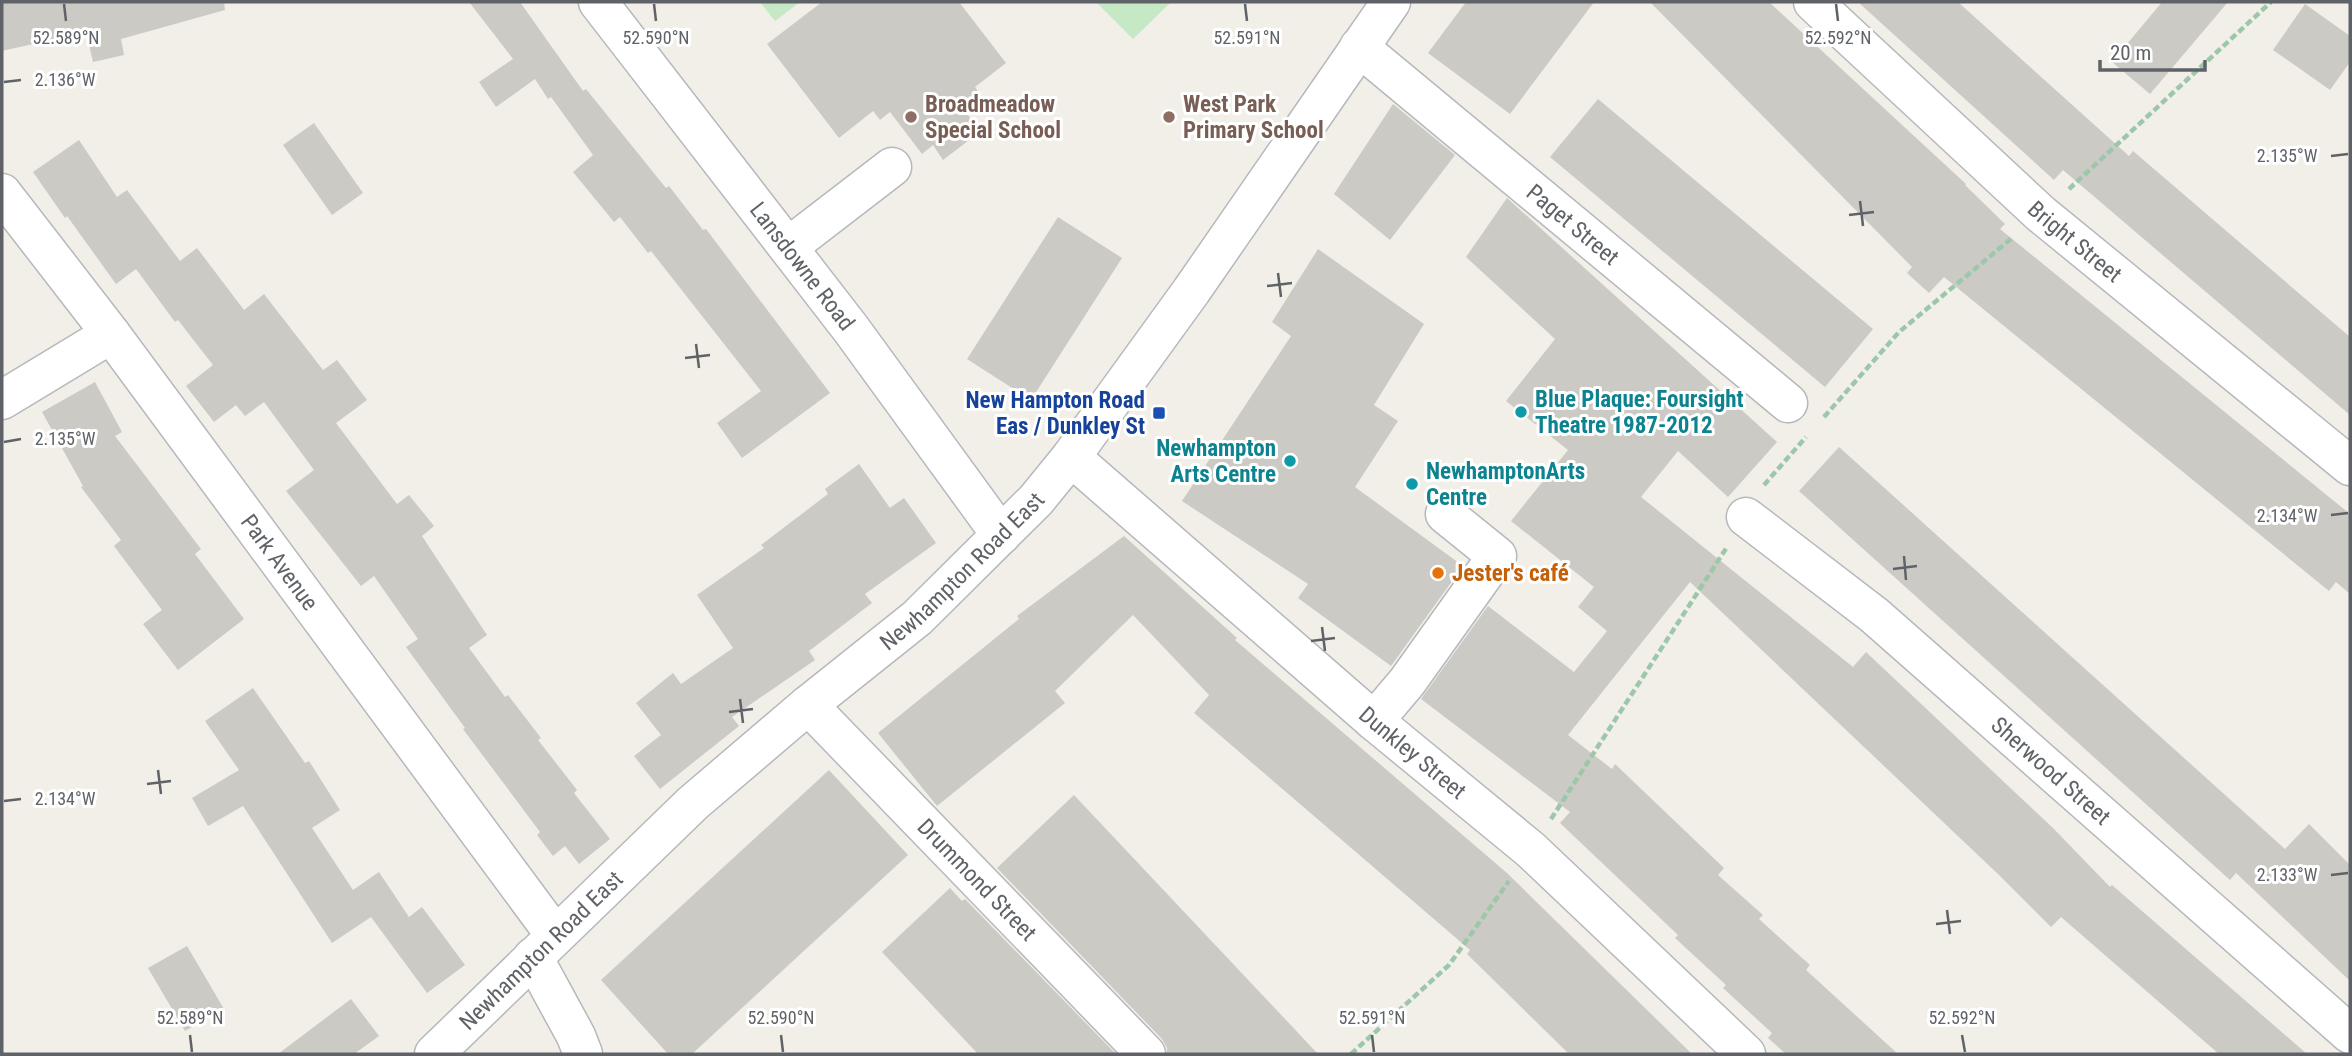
<svg xmlns="http://www.w3.org/2000/svg" width="2352" height="1056" font-family="'Roboto Condensed',sans-serif">
  <style>
    .green { fill: #c5e8c5 }
    .building { fill: #cccac5 }
    .lines { fill: none; stroke-linecap: round; stroke-linejoin: round }
    .minor-casing { stroke: #b5b8bc; stroke-width: 41 }
    .path { stroke: #9cc7a9; stroke-width: 4.5; stroke-dasharray: 7 3.5; stroke-linecap: butt }
    .minor { stroke: #fff; stroke-width: 38 }
    .ticks { fill: none; stroke: #5f6368; stroke-width: 2.5 }
    .education-dot { fill: #8d6e63; stroke: #fff; stroke-width: 2.5 }
    .culture-dot { fill: #0f9aa8; stroke: #fff; stroke-width: 2.5 }
    .transit-dot { fill: #1a4fb4; stroke: #fff; stroke-width: 2.5 }
    .food-dot { fill: #e8710a; stroke: #fff; stroke-width: 2.5 }
    .labels { text-anchor: middle; dominant-baseline: central; stroke-width: 6; stroke-linejoin: round; paint-order: stroke }
    .education-label { font-size: 23px; font-weight: bold; fill: #785e54; stroke: #fff; text-anchor: start }
    .street-label { font-size: 23px; fill: #5f6368; stroke: #fff }
    .culture-label { font-size: 23px; font-weight: bold; fill: #0d838f; stroke: #fff; text-anchor: start }
    .transit-label { font-size: 23px; font-weight: bold; fill: #164399; stroke: #fff; text-anchor: end }
    .food-label { font-size: 23px; font-weight: bold; fill: #c56008; stroke: #fff; text-anchor: start }
    .ticks-label { font-size: 18px; text-anchor: middle; fill: #5f6368; stroke: #fff; stroke-width: 6; stroke-linejoin: round; paint-order: stroke }
  </style>
  <rect width="100%" height="100%" fill="#f1efe8"/>
  <!-- green -->
  <g class="green">
    <polygon points="760,2 800,2 775,21"/>
    <polygon points="1096,2 1171,2 1133,39"/>
  </g>
  <!-- building -->
  <g class="building">
    <polygon points="2,2 224,2 225,10 121,39 124,55 93,62 86,32 2,51"/>
    <polygon points="469,2 520,2 583,91 586,89 666,188 669,186 703,230 706,229 830,393 742,458 717,423 761,391 651,251 648,253 620,217 614,222 573,172 593,155 551,97 548,99 535,79 496,107 479,82 513,59"/>
    <polygon points="822,2 959,2 1006,63 975,87 980,95 963,109 981,131 943,160 933,145 922,154 890,112 880,120 873,111 839,138 767,44"/>
    <polygon points="1466,2 1594,2 1510,114 1428,53"/>
    <polygon points="1650,2 1769,2 1966,184 1965,185 2005,224 2000,229 2350,514 2350,594 2336,582 2329,591 1944,277 1929,293 1907,273 1912,267"/>
    <polygon points="1858,2 1958,2 2129,156 2133,151 2350,337 2350,415 2063,170 2054,180"/>
    <polygon points="2162,2 2228,2 2150,94 2112,62"/>
    <polygon points="2305,4 2350,36 2350,62 2330,90 2273,50"/>
    <polygon points="1598,99 1873,329 1825,387 1550,157"/>
    <polygon points="1393,104 1455,155 1390,240 1334,194"/>
    <polygon points="314,123 363,193 332,215 283,145"/>
    <polygon points="79,140 117,197 127,190 180,261 197,248 244,310 264,294 323,370 337,360 367,400 336,423 397,504 409,495 434,526 422,536 487,635 469,648 505,697 508,695 541,738 538,740 577,790 574,793 610,839 579,864 565,846 553,856 537,835 540,832 463,729 465,728 406,647 418,639 374,576 361,586 286,491 314,470 264,402 245,416 236,405 214,422 186,386 213,365 178,320 175,322 136,269 116,284 67,216 65,218 33,172"/>
    <polygon points="1507,198 1777,442 1728,497 1678,451 1641,497 1853,667 1866,652 2054,829 2110,887 2112,885 2307,1054 2219,1054 2061,917 2051,927 1999,875 1690,582 1568,735 1612,769 1615,764 1724,868 1718,875 1763,915 1759,919 1810,965 1806,970 1898,1054 1786,1054 1768,1038 1772,1033 1723,988 1726,985 1675,938 1678,935 1560,823 1570,812 1421,699 1488,606 1574,672 1607,631 1578,607 1594,587 1511,521 1568,450 1506,401 1555,339 1466,257"/>
    <polygon points="1058,217 1122,258 1031,400 967,359"/>
    <polygon points="1318,249 1424,324 1374,405 1398,421 1355,487 1463,566 1391,666 1298,598 1308,584 1182,501 1291,336 1272,322"/>
    <polygon points="95,382 122,432 115,436 201,549 195,554 244,619 178,670 143,624 162,610 114,546 121,540 81,487 83,486 42,412"/>
    <polygon points="1839,447 2285,849 2309,824 2350,865 2350,981 2236,873 2230,880 1799,491"/>
    <polygon points="859,464 890,508 904,498 936,543 865,594 872,603 809,651 815,660 732,717 739,726 660,789 634,756 661,735 636,703 673,673 681,684 733,648 697,595 764,548 761,545 828,494 825,489"/>
    <polygon points="1124,536 1237,638 1235,640 1507,873 1692,1054 1569,1054 1467,954 1470,950 1194,713 1209,695 1133,615 1055,691 1065,703 937,806 878,733 1019,619 1017,616"/>
    <polygon points="253,688 305,763 309,761 340,810 312,828 353,890 379,872 409,917 422,907 465,965 427,993 371,917 332,943 243,806 208,826 192,798 239,770 205,721"/>
    <polygon points="829,770 908,855 692,1054 668,1054 601,980"/>
    <polygon points="1074,795 1318,1054 1167,1054 1167,1048 1162,1039 997,868"/>
    <polygon points="950,888 962,901 965,899 1116,1054 978,1054 882,952"/>
    <polygon points="187,946 224,1009 185,1031 148,968"/>
    <polygon points="351,999 379,1036 354,1054 278,1054"/>
  </g>
  <g class="lines">
    <!-- minor casing -->
    <g class="minor-casing">
      <g id="minor">
        <path id="s1" d="M598 2 851 329 1001 535"/>
        <path id="s2" d="M1813 2 2041 214 2350 466"/>
        <path id="s3" d="M1359 47 1788 403"/>
        <path id="s4" d="M2 193 111 334 555 935"/>
        <polyline points="788,247 892,167"/>
        <polyline points="2,400 111,334"/>
        <path id="s5" d="M1071 457 1374 721 1531 850 1746 1054"/>
        <path id="s6" d="M1746 517 1874 615 2350 1034"/>
        <path id="s7" d="M808 705 1146 1054"/>
        <polyline points="1374,721 1407,682 1497,556 1445,514"/>
        <polyline points="533,957 576,1036 583,1054"/>
        <path id="s8" d="M434 1054 693 803 808 705 917 618 1036 500 1071 457 1192 290 1391 2"/>
      </g>
    </g>
    <!-- path -->
    <g class="path">
      <polyline points="2069,189 2271,2"/>
      <polyline points="1824,417 1899,332 2012,238"/>
      <polyline points="1764,485 1806,437"/>
      <polyline points="1551,819 1727,547"/>
      <polyline points="1351,1054 1449,965 1509,881"/>
    </g>
    <!-- minor -->
    <use href="#minor" class="minor"/>
  </g>
  <!-- ticks -->
  <path class="ticks" d="M64 4 66 21M654 4 656 21M1245 4 1247 21M1836 4 1838 21M4 82 21 80M2331 156 2348 154M1860 201 1863 226M1849 215 1874 212M1278 273 1281 297M1267 286 1292 283M696 344 699 368M685 358 710 355M4 442 21 439M2331 515 2348 513M1904 556 1906 580M1893 569 1917 566M1322 627 1325 651M1311 641 1335 638M740 699 743 723M729 712 753 709M158 770 161 794M147 784 171 781M4 801 21 799M2331 875 2348 873M1947 910 1950 934M1936 924 1961 921M190 1035 192 1052M781 1035 783 1052M1372 1035 1374 1052M1962 1035 1965 1052"/>
  <!-- markers -->
  <g class="education-dot">
    <circle cx="911" cy="117" r="7"/>
    <circle cx="1169" cy="117" r="7"/>
  </g>
  <g class="culture-dot">
    <circle cx="1521" cy="412" r="7"/>
    <circle cx="1290" cy="461" r="7"/>
    <circle cx="1412" cy="484" r="7"/>
  </g>
  <rect class="transit-dot" x="1152" y="406" width="14" height="14" rx="3.5"/>
  <circle class="food-dot" cx="1438" cy="573" r="7"/>
  <g class="labels">
    <!-- education labels -->
    <g class="education-label">
      <text x="925" y="104">Broadmeadow<tspan x="925" dy="26">Special School</tspan></text>
      <text x="1183" y="104">West Park<tspan x="1183" dy="26">Primary School</tspan></text>
    </g>
    <!-- street labels -->
    <g class="street-label">
      <text stroke="none"><textPath href="#s3" startOffset="278">Paget Street</textPath></text>
      <text stroke="none"><textPath href="#s2" startOffset="355">Bright Street</textPath></text>
      <text stroke="none"><textPath href="#s1" startOffset="334">Lansdowne Road</textPath></text>
      <text stroke="none"><textPath href="#s4" startOffset="462">Park Avenue</textPath></text>
      <text stroke="none"><textPath href="#s8" startOffset="716">Newhampton Road East</textPath></text>
      <text stroke="none"><textPath href="#s5" startOffset="452">Dunkley Street</textPath></text>
      <text stroke="none"><textPath href="#s6" startOffset="397">Sherwood Street</textPath></text>
      <text stroke="none"><textPath href="#s7" startOffset="243">Drummond Street</textPath></text>
      <text stroke="none"><textPath href="#s8" startOffset="149">Newhampton Road East</textPath></text>
    </g>
    <!-- culture labels -->
    <g class="culture-label">
      <text x="1535" y="399">Blue Plaque: Foursight<tspan x="1535" dy="26">Theatre 1987-2012</tspan></text>
      <text x="1276" y="448" text-anchor="end">Newhampton<tspan x="1276" dy="26">Arts Centre</tspan></text>
      <text x="1426" y="471">NewhamptonArts<tspan x="1426" dy="26">Centre</tspan></text>
    </g>
    <!-- transit labels -->
    <g class="transit-label">
      <text x="1145" y="400">New Hampton Road<tspan x="1145" dy="26">Eas / Dunkley St</tspan></text>
    </g>
    <!-- food labels -->
    <g class="food-label">
      <text x="1452" y="573">Jester's café</text>
    </g>
  </g>
  <g class="ticks-label">
    <text x="66" y="44">52.589°N</text>
    <text x="656" y="44">52.590°N</text>
    <text x="1247" y="44">52.591°N</text>
    <text x="1838" y="44">52.592°N</text>
    <text x="65" y="86">2.136°W</text>
    <text x="2287" y="162">2.135°W</text>
    <text x="65" y="445">2.135°W</text>
    <text x="2287" y="522">2.134°W</text>
    <text x="65" y="805">2.134°W</text>
    <text x="2287" y="881">2.133°W</text>
    <text x="190" y="1024">52.589°N</text>
    <text x="781" y="1024">52.590°N</text>
    <text x="1372" y="1024">52.591°N</text>
    <text x="1962" y="1024">52.592°N</text>
  </g>
  <!-- border -->
  <rect width="2352" height="1056" fill="none" stroke="#5f6368" stroke-width="7"/>
  <!-- scale -->
  <path d="M2100 60v10h105v-10" fill="none" stroke="#5f6368" stroke-width="3.5"/>
  <text x="2110" y="60" font-size="21" fill="#5f6368" stroke="#ffffff" stroke-width="5" paint-order="stroke">20 m</text>
</svg>
